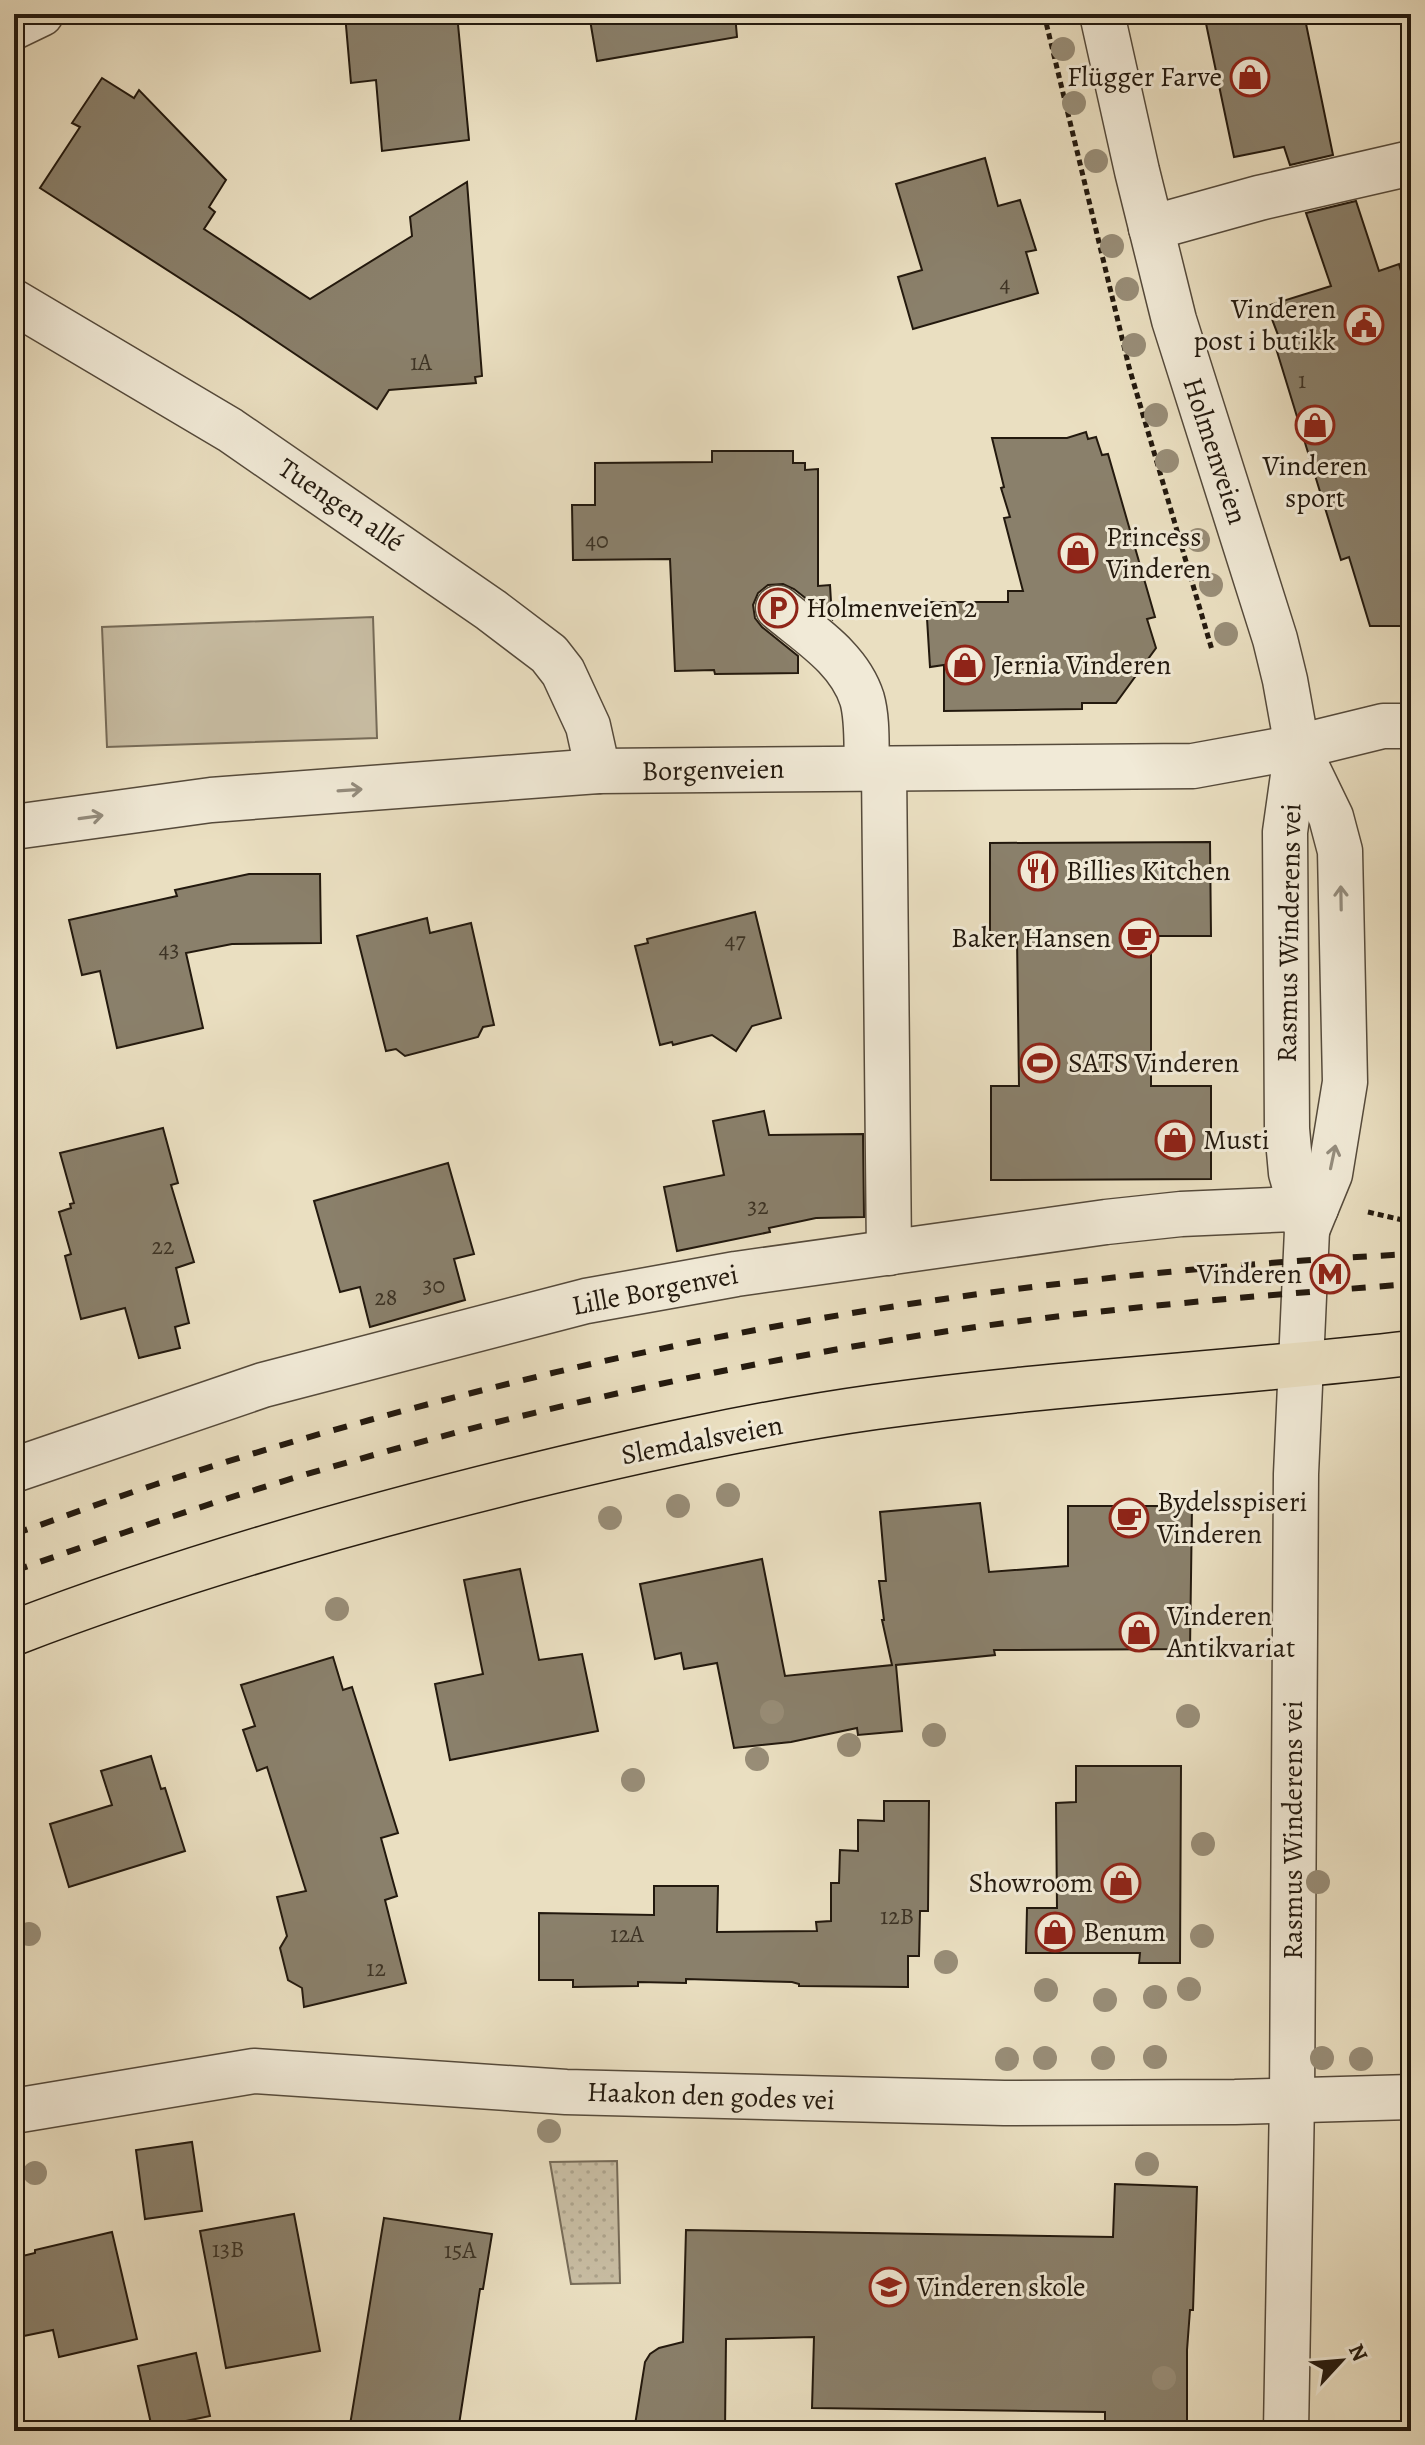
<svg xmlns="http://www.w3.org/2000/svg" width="1425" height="2445" font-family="Alegreya,serif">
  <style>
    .green { fill: url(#green-dots); stroke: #766b58; stroke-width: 2 }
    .pitch { fill: #c8bda3; stroke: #766b58; stroke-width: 2 }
    .building { fill: #8a806b; stroke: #23190e; stroke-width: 2 }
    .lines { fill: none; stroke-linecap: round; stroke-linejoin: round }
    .minor-casing { stroke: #554a3b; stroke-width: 47 }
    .major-casing { stroke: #23190e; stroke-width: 47 }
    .path { stroke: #23190e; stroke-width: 5; stroke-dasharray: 6 4; stroke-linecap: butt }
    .minor { stroke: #f1ead7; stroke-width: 44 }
    .major { stroke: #eadfc1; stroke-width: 44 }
    .rail { stroke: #23190e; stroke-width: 6; stroke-dasharray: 14 14; stroke-linecap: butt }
    .tree { fill: #988d77 }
    .oneway { stroke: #948c7d }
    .labels { text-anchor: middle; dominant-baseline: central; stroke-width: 6; stroke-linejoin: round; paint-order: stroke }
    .number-label { font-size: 24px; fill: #3d3325 }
    .poi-label { font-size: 28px; fill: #23190e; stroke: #f1ead7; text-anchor: start }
    .street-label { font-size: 28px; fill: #23190e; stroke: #f1ead7 }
  </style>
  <defs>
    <pattern id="green-dots" width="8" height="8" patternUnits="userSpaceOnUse" patternTransform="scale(2)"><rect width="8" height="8" fill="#c8bda3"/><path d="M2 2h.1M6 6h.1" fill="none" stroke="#aca28b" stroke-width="1.8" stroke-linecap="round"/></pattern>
  </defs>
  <rect width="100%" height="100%" fill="#eadfc1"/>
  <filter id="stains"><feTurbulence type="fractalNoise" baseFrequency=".0025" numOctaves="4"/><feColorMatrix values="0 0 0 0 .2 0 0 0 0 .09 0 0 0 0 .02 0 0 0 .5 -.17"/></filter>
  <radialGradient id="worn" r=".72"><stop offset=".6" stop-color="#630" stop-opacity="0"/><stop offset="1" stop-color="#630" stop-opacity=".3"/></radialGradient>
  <!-- green -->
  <polygon class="green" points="617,2161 620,2283 571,2284 550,2162"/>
  <!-- pitch -->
  <polygon class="pitch" points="373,617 377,738 107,747 102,627"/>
  <!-- building -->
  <g class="building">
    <polygon points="345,14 457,14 469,140 382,151 376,80 351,83"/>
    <polygon points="589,14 735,14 737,37 597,61"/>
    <polygon points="1204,14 1304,14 1333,155 1290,165 1284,147 1234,157"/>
    <polygon points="102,78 134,98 139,90 226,180 209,207 215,212 204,229 310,299 412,236 410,217 467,182 482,376 475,377 476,383 389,390 377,409 237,315 40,188 80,127 72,123"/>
    <polygon points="985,158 998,206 1020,200 1036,250 1026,252 1038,293 913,329 898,277 922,270 896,184"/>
    <polygon points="1356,201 1379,271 1399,264 1411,306 1411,626 1370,626 1349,557 1341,560 1275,345 1281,343 1267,306 1331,286 1306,213"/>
    <polygon points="1086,432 1088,439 1096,437 1102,455 1108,454 1155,617 1147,619 1156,648 1116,703 1082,703 1082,709 944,711 944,665 930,667 926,602 1008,602 1008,591 1023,591 1004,518 1010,517 1001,488 1004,487 992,438 1067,438"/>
    <polygon points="712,451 793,451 793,463 805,463 805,470 818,469 818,586 830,585 832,619 794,589 783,584 768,585 758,593 753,605 755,618 762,627 798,656 798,673 715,674 714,670 675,671 670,559 573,560 572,505 595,505 595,463 712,462"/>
    <polygon points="1210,842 1211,936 1151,936 1151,1086 1211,1086 1211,1179 991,1180 991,1086 1019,1086 1017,937 990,937 990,843"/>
    <polygon points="249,874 320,874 321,943 232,944 186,953 203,1028 117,1048 100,971 82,975 69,920 177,896 175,890"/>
    <polygon points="755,912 781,1018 752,1026 736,1051 712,1035 673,1045 672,1042 660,1045 635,946 648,943 647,939"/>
    <polygon points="427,918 430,933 471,923 494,1025 483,1027 478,1037 405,1056 396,1049 386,1051 357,936"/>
    <polygon points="764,1111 769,1135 863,1134 864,1217 816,1218 769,1228 770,1232 677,1251 664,1187 724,1175 713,1121"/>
    <polygon points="163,1128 178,1183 171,1185 194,1262 176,1268 189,1323 175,1327 180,1348 139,1358 125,1308 81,1319 65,1256 71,1254 59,1212 71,1208 70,1204 74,1203 60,1153"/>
    <polygon points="448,1163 474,1254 454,1259 465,1300 370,1327 360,1287 340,1292 314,1201"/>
    <polygon points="980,1503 989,1572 1068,1566 1068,1506 1192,1506 1190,1649 994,1650 995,1655 896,1665 902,1731 858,1735 857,1728 791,1742 734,1748 717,1663 684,1669 681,1653 655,1659 640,1584 762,1559 785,1676 892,1665 882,1620 884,1620 879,1581 886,1581 880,1512"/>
    <polygon points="520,1569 539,1660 582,1654 598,1731 450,1760 435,1684 483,1674 464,1580"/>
    <polygon points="333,1657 343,1690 352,1687 398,1833 381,1838 397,1896 385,1900 406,1983 304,2007 302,1988 288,1980 280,1948 287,1936 277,1897 306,1891 267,1767 257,1771 243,1730 255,1726 241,1685"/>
    <polygon points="151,1756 161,1789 165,1788 185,1851 69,1887 50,1824 112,1805 101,1771"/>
    <polygon points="1076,1766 1181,1766 1180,1963 1139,1963 1140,1953 1026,1953 1027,1908 1057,1908 1056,1803 1076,1802"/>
    <polygon points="884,1801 929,1801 928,1911 920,1911 919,1956 908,1956 908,1987 799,1986 799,1984 792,1982 686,1979 686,1983 638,1982 638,1986 573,1987 573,1980 539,1980 539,1913 654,1915 654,1886 718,1886 717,1932 817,1931 816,1922 831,1921 831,1883 839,1883 840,1850 858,1851 858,1820 884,1821"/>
    <polygon points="192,2142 202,2211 145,2219 136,2150"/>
    <polygon points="1115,2184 1197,2187 1193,2310 1190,2310 1187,2350 1187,2431 1105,2431 1105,2412 812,2408 814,2337 726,2339 725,2431 634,2431 645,2362 650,2354 659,2348 683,2342 686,2230 1113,2237"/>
    <polygon points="294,2214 320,2351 226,2368 200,2231"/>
    <polygon points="384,2218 492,2234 483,2289 480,2289 458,2431 349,2431"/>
    <polygon points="112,2232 137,2339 59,2357 53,2330 14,2338 14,2258 35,2253 35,2250"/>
    <polygon points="196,2353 210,2416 152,2428 138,2366"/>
  </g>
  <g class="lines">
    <!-- minor casing -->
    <g class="minor-casing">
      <g id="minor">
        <polyline points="1102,14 1137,171 1174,320 1275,639 1285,680 1297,747 1331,817 1340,851 1345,1082 1330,1174 1307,1230"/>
        <polyline points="14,27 41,14"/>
        <polyline points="1151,228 1259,198 1411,163"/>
        <polyline points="14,302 230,430 491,610 549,654 563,672 588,726 598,771"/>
        <path d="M778 608C809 634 849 658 862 699 868 720 866 747 867 768"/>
        <polyline points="884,769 889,1253"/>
        <polyline points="14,827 211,800 598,771 1193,766 1297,747 1383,726 1411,726"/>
        <polyline points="14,1470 263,1385 586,1301 736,1274 1106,1222 1181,1214 1316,1208"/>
        <polyline points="14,2111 254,2071 566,2092 1004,2103 1235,2102 1411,2097"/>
        <polyline points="1286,2431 1292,2099 1296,1474 1307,1230 1291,1173 1287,1129 1285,832 1297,747"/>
      </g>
    </g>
    <!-- major casing -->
    <g class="major-casing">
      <path id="major" d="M14 1633C177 1570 346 1522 516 1480 634 1451 754 1424 875 1407 1053 1382 1232 1374 1411 1353"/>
    </g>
    <!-- path -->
    <g class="path">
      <polyline points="1044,14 1129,367 1212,650"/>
      <polyline points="1368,1212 1411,1222"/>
    </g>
    <!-- minor -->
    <use href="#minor" class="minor"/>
    <!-- major -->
    <use href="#major" class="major"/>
    <!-- rail -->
    <g class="rail">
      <path d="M14 1534C64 1517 113 1498 163 1482 288 1441 416 1406 544 1375 828 1307 1119 1269 1411 1254"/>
      <path d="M14 1571C127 1531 241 1492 356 1460 538 1408 724 1367 910 1337 1077 1310 1243 1297 1411 1284"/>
    </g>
  </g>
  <!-- trees -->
  <g class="tree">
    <circle cx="1063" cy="49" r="12"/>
    <circle cx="1074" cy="103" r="12"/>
    <circle cx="1096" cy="161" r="12"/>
    <circle cx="1112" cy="246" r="12"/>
    <circle cx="1127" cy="289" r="12"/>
    <circle cx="1134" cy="345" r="12"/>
    <circle cx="1156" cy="415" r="12"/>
    <circle cx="1167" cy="461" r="12"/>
    <circle cx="1198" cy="540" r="12"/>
    <circle cx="1211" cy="585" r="12"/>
    <circle cx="1226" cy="634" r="12"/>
    <circle cx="728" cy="1495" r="12"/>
    <circle cx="678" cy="1506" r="12"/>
    <circle cx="610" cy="1518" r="12"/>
    <circle cx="337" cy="1609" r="12"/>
    <circle cx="772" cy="1712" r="12"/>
    <circle cx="1188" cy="1716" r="12"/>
    <circle cx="934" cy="1735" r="12"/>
    <circle cx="849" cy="1745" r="12"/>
    <circle cx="757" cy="1759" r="12"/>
    <circle cx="633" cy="1780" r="12"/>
    <circle cx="1203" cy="1844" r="12"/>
    <circle cx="1318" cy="1882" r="12"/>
    <circle cx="29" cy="1934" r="12"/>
    <circle cx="1202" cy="1936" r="12"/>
    <circle cx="946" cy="1962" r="12"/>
    <circle cx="1189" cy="1989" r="12"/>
    <circle cx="1046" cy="1990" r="12"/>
    <circle cx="1155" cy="1997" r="12"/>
    <circle cx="1105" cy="2000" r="12"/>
    <circle cx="1155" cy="2057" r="12"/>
    <circle cx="1045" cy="2058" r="12"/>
    <circle cx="1103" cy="2058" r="12"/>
    <circle cx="1322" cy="2058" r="12"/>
    <circle cx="1007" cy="2059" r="12"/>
    <circle cx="1361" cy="2059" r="12"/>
    <circle cx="549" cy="2131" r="12"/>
    <circle cx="1147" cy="2164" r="12"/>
    <circle cx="35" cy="2173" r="12"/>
    <circle cx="1164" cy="2378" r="12"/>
  </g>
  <!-- one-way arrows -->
  <defs><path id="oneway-shaft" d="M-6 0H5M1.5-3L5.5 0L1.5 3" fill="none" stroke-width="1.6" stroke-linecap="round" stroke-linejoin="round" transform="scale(2)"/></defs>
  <g class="oneway">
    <use href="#oneway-shaft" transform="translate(350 790) rotate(-4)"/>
    <use href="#oneway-shaft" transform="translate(91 817) rotate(-8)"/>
    <use href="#oneway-shaft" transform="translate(1341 898) rotate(-91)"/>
    <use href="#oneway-shaft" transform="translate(1333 1157) rotate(-78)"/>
  </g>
  <!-- icons -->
  <defs>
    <g id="shop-ring" transform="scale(2)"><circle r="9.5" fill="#f1ead7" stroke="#8f2418" stroke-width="1.5"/><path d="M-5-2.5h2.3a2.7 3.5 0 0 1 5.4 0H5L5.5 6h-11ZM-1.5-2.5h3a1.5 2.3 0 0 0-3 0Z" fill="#8f2418"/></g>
    <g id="civic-ring" transform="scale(2)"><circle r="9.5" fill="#f1ead7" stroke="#8f2418" stroke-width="1.5"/><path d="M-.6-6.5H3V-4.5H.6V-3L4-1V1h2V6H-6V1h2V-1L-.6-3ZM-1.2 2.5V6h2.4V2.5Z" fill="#8f2418"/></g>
    <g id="parking-ring" transform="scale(2)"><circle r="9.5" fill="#f1ead7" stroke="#8f2418" stroke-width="1.5"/><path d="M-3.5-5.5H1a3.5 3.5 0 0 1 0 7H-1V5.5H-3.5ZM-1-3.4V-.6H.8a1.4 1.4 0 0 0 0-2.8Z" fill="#8f2418"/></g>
    <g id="restaurant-ring" transform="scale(2)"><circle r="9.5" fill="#f1ead7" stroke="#8f2418" stroke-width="1.5"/><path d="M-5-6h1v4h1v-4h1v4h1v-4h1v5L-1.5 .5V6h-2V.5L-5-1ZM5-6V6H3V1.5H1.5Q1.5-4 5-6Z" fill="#8f2418"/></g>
    <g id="cafe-ring" transform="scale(2)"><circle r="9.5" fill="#f1ead7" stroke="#8f2418" stroke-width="1.5"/><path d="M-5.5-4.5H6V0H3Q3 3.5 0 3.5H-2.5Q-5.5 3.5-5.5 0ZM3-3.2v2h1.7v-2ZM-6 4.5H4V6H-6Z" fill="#8f2418"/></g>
    <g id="stadium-ring" transform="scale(2)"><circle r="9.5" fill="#f1ead7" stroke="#8f2418" stroke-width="1.5"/><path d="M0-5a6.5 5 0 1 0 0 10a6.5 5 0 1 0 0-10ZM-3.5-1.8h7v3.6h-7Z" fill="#8f2418"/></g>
    <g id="metro-ring" transform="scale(2)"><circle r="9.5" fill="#f1ead7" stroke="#8f2418" stroke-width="1.5"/><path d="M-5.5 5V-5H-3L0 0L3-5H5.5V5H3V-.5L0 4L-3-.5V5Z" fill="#8f2418"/></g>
    <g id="school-ring" transform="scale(2)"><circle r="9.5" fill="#f1ead7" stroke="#8f2418" stroke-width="1.5"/><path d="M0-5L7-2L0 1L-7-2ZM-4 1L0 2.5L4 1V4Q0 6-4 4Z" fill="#8f2418"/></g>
  </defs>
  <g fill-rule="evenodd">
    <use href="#shop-ring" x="1250" y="77"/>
    <use href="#civic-ring" x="1364" y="325"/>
    <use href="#shop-ring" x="1315" y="425"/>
    <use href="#shop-ring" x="1078" y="553"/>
    <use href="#parking-ring" x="778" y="608"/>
    <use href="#shop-ring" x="965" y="665"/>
    <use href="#restaurant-ring" x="1038" y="871"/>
    <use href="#cafe-ring" x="1139" y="938"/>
    <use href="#stadium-ring" x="1040" y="1063"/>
    <use href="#shop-ring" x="1175" y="1140"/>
    <use href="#metro-ring" x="1330" y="1274"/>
    <use href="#cafe-ring" x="1129" y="1518"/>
    <use href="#shop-ring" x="1139" y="1632"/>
    <use href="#shop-ring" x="1121" y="1883"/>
    <use href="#shop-ring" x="1055" y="1932"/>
    <use href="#school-ring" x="889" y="2287"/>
  </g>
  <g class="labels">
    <!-- number labels -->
    <g class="number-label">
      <text x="1005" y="283">4</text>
      <text x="421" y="362">1A</text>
      <text x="1302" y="380">1</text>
      <text x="597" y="540">40</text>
      <text x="735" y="940">47</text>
      <text x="169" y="949">43</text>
      <text x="758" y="1206">32</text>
      <text x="163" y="1246">22</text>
      <text x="434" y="1285">30</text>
      <text x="386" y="1297">28</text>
      <text x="897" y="1916">12B</text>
      <text x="627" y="1934">12A</text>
      <text x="376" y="1968">12</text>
      <text x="228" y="2249">13B</text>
      <text x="460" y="2250">15A</text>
    </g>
    <!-- poi labels -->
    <g class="poi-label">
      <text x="1222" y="77" text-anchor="end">Flügger Farve</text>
      <text x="1336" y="309" text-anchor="end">Vinderen<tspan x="1336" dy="32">post i butikk</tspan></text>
      <text x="1315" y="466" text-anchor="middle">Vinderen<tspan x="1315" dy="32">sport</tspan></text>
      <text x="1106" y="537">Princess<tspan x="1106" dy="32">Vinderen</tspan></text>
      <text x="806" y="608">Holmenveien 2</text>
      <text x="993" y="665">Jernia Vinderen</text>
      <text x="1066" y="871">Billies Kitchen</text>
      <text x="1111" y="938" text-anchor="end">Baker Hansen</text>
      <text x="1068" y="1063">SATS Vinderen</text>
      <text x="1203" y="1140">Musti</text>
      <text x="1302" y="1274" text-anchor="end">Vinderen</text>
      <text x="1157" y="1502">Bydelsspiseri<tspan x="1157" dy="32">Vinderen</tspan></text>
      <text x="1167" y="1616">Vinderen<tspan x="1167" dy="32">Antikvariat</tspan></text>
      <text x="1093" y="1883" text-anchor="end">Showroom</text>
      <text x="1083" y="1932">Benum</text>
      <text x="917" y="2287">Vinderen skole</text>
    </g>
    <!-- street labels -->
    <g class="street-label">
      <text transform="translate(1215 451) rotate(72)">Holmenveien</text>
      <text transform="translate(341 505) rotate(34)">Tuengen allé</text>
      <text transform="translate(713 770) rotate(-1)">Borgenveien</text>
      <text transform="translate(1289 933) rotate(-89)">Rasmus Winderens vei</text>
      <text transform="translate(655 1290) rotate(-11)">Lille Borgenvei</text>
      <text transform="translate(702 1440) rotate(-11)">Slemdalsveien</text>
      <text transform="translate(1293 1830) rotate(-90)">Rasmus Winderens vei</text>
      <text transform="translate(711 2096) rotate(2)">Haakon den godes vei</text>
    </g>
  </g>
  <!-- margin -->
  <rect width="1425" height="2445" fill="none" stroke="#eadfc1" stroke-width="48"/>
  <rect x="16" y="16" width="1393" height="2413" fill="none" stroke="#23190e" stroke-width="4"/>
  <rect x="24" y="24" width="1377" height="2397" fill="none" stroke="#23190e" stroke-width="2"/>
  <!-- north arrow -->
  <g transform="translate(1341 2361) rotate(64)" stroke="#f1ead7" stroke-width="6" paint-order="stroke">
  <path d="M0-6L14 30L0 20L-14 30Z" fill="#23190e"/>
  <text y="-12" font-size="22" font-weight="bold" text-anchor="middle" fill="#23190e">N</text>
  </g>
  <rect width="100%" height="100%" filter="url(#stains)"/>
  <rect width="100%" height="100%" fill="url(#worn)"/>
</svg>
